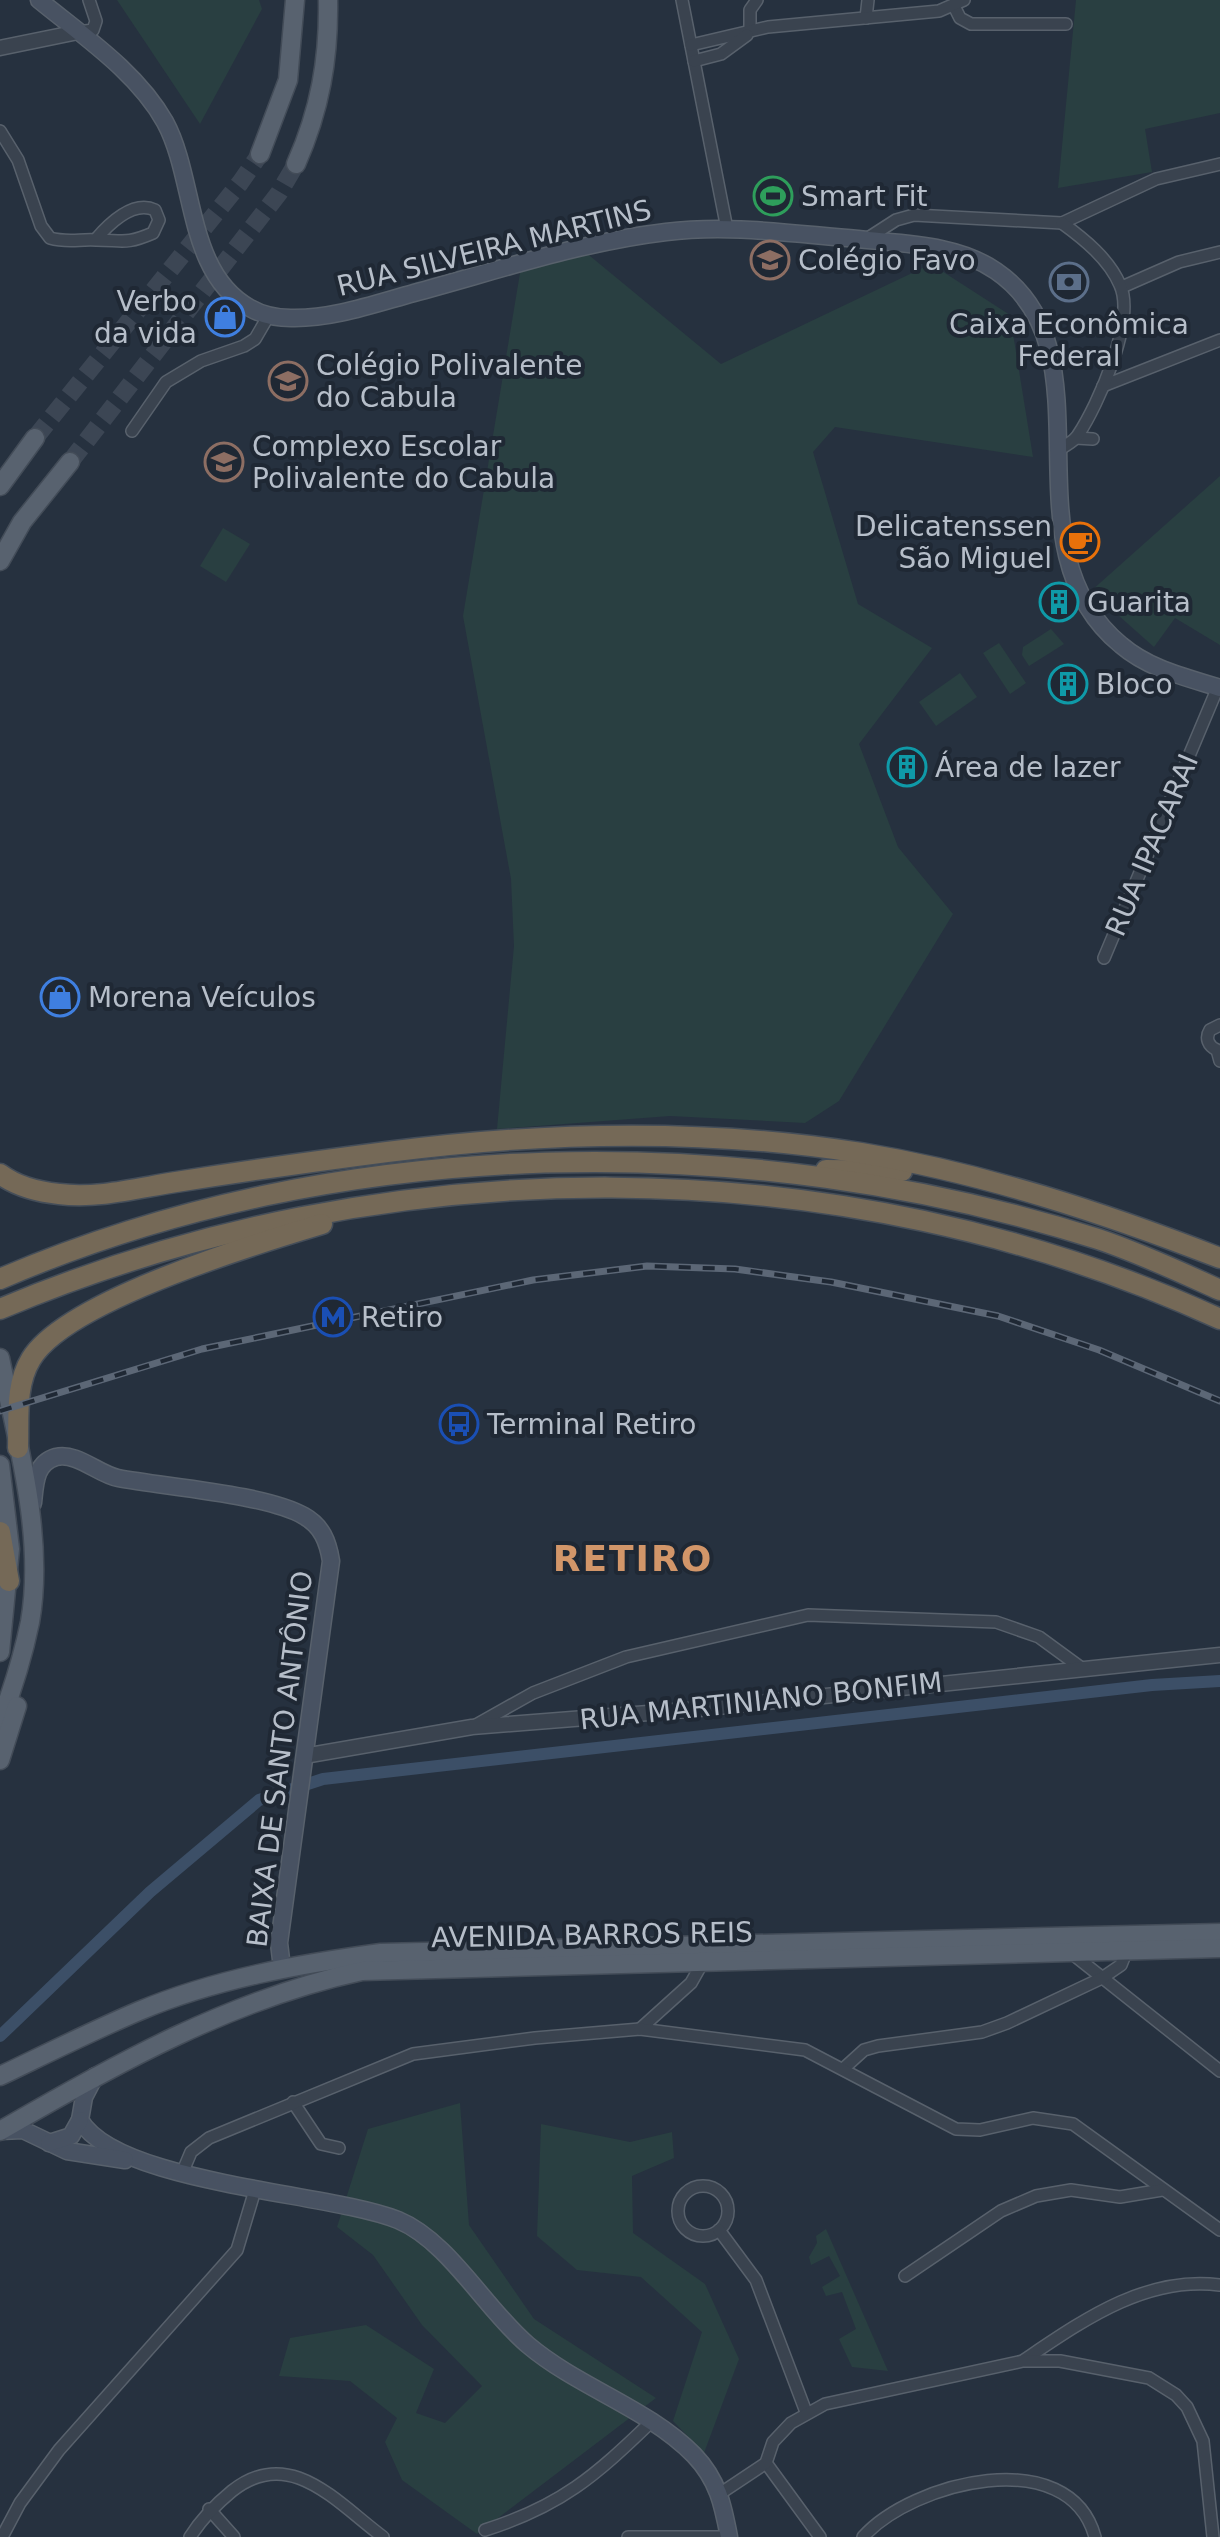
<svg xmlns="http://www.w3.org/2000/svg" width="1220" height="2537" font-family="'DejaVu Sans',sans-serif">
  <style>
    .green { fill: #293f41 }
    .lines { fill: none; stroke-linecap: round; stroke-linejoin: round }
    .canal { stroke: #3c4f67; stroke-width: 12 }
    .primary-tunnel { stroke: #3c4654; stroke-width: 18; stroke-dasharray: 18 9; stroke-linecap: butt }
    .minor-casing { stroke: #58616c; stroke-width: 14 }
    .tertiary-casing { stroke: #58616c; stroke-width: 17 }
    .secondary-casing { stroke: #58616c; stroke-width: 19 }
    .primary-casing { stroke: #434c58; stroke-width: 21 }
    .motorway-casing { stroke: #454e59; stroke-width: 23 }
    .minor { stroke: #3a434f; stroke-width: 11 }
    .tertiary { stroke: #3a434f; stroke-width: 14 }
    .secondary { stroke: #485262; stroke-width: 16 }
    .primary { stroke: #58626f; stroke-width: 18 }
    .motorway { stroke: #756957; stroke-width: 20 }
    .rail-casing { stroke: #5c6776; stroke-width: 7 }
    .rail { stroke: #1f2834; stroke-width: 4; stroke-dasharray: 12; stroke-linecap: butt }
    .labels { text-anchor: middle; dominant-baseline: central; stroke-width: 8; stroke-linejoin: round; paint-order: stroke }
    .poi-label { font-size: 28px; fill: #b6bec9; stroke: #1f2834; text-anchor: start }
    .street-label { font-size: 28px; fill: #b6bec9; stroke: #1f2834 }
    .district-label { font-size: 36px; font-weight: bold; letter-spacing: 2px; fill: #d29669; stroke: #1f2834 }
  </style>
  <rect width="100%" height="100%" fill="#26313f"/>
  <!-- green -->
  <g class="green">
    <polygon points="117,0 259,0 262,9 200,124"/>
    <polygon points="1076,0 1220,0 1220,113 1145,129 1152,172 1058,188"/>
    <polygon points="584,251 721,364 931,264 1010,315 1033,457 835,427 813,452 858,604 932,648 859,744 898,847 953,914 839,1101 805,1123 670,1116 497,1129 514,946 511,879 463,616 521,267"/>
    <polygon points="1220,476 1220,645 1175,618 1154,647 1091,591"/>
    <polygon points="223,528 250,544 226,582 200,566"/>
    <polygon points="1051,629 1064,644 1029,666 1022,655 1023,647"/>
    <polygon points="999,643 1026,683 1010,694 983,653"/>
    <polygon points="960,673 977,697 936,726 919,702"/>
    <polygon points="460,2103 469,2225 534,2319 656,2398 477,2534 402,2480 385,2442 397,2418 350,2381 279,2376 290,2338 366,2325 434,2369 416,2413 445,2423 482,2386 422,2325 373,2255 337,2227 368,2129"/>
    <polygon points="541,2124 630,2142 672,2132 674,2158 632,2176 633,2233 705,2284 739,2359 704,2453 673,2421 702,2332 641,2277 577,2270 537,2236"/>
    <polygon points="826,2229 888,2371 852,2367 839,2339 856,2329 842,2292 826,2296 822,2287 840,2276 829,2256 811,2265 809,2257 817,2243 816,2236"/>
  </g>
  <g class="lines">
    <!-- canal -->
    <polyline class="canal" points="0,2036 150,1892 259,1800 323,1779 1152,1685 1220,1681"/>
    <!-- primary-tunnel -->
    <g class="primary-tunnel">
      <polyline points="35,438 240,183 260,154"/>
      <polyline points="70,462 279,193 296,164"/>
    </g>
    <!-- minor casing -->
    <g class="minor-casing">
      <g id="minor">
        <polyline points="682,0 727,229"/>
        <polyline points="954,6 960,18 971,24 1066,24"/>
        <polyline points="866,18 868,0"/>
        <polyline points="750,31 750,10 757,0"/>
        <polyline points="78,32 93,30 96,21 89,0"/>
        <polyline points="691,45 768,27 939,11 964,0"/>
        <polyline points="694,61 721,54 747,35"/>
        <path d="M0 131 18 160 41 226 50 238C67 243 79 239 96 240 123 240 125 245 153 233L159 220 155 210C133 200 109 224 96 239"/>
        <polyline points="1062,223 1156,179 1220,164"/>
        <polyline points="865,240 896,220 914,215 1062,223"/>
        <polyline points="1122,287 1179,262 1220,252"/>
        <polyline points="1103,386 1220,340"/>
        <polyline points="132,431 166,382 201,361 244,346 255,339 269,315"/>
        <polyline points="1076,438 1093,439"/>
        <path d="M1059 450C1065 445 1074 442 1078 435 1098 405 1136 320 1120 285 1109 259 1084 239 1062 223"/>
        <polyline points="1104,958 1218,687"/>
        <path d="M1220 1025 1210 1030C1205 1038 1208 1046 1217 1050L1220 1061"/>
        <polyline points="474,1726 533,1693 626,1657 808,1615 996,1622 1039,1637 1080,1667"/>
        <polyline points="1070,1952 1220,2071"/>
        <polyline points="640,2029 691,1983 704,1960"/>
        <polyline points="843,2069 864,2050 878,2046 982,2032 1007,2023 1102,1978 1121,1965 1127,1950"/>
        <polyline points="293,2102 321,2144 339,2148"/>
        <polyline points="183,2171 191,2152 209,2138 413,2054 535,2038 640,2029 805,2050 956,2129 980,2130 1033,2118 1073,2124 1220,2230"/>
        <circle cx="703" cy="2211" r="25"/>
        <polyline points="719,2230 756,2280 806,2412"/>
        <polyline points="905,2276 1001,2211 1036,2196 1071,2190 1120,2197 1162,2190"/>
        <path d="M1024 2360C1082 2321 1146 2275 1220 2285"/>
        <polyline points="766,2463 820,2537"/>
        <polyline points="721,2493 766,2463 773,2442 791,2423 825,2404 1023,2361 1060,2361 1149,2378 1176,2395 1187,2407 1203,2441 1213,2537"/>
        <polyline points="209,2509 234,2537"/>
        <path d="M485 2530C561 2506 595 2476 651 2422"/>
        <polyline points="2,2537 20,2503 59,2450 237,2250 255,2190"/>
        <path d="M190 2537C202 2518 215 2505 232 2491 290 2445 336 2502 383 2537"/>
        <polyline points="628,2537 729,2537"/>
        <path d="M863 2537C912 2482 1069 2442 1095 2537"/>
      </g>
    </g>
    <!-- tertiary casing -->
    <g class="tertiary-casing">
      <g id="tertiary">
        <polyline points="0,48 78,32"/>
        <polyline points="304,1756 472,1727 699,1709 1220,1655"/>
      </g>
    </g>
    <!-- secondary casing -->
    <g class="secondary-casing">
      <g id="secondary">
        <path d="M39 0C83 36 137 72 165 122 196 179 186 273 250 308 262 315 277 318 291 318 332 319 374 304 414 293 496 271 581 242 666 232 730 224 794 234 858 239 904 244 957 244 996 271 1116 353 1000 546 1121 645 1149 669 1185 677 1220 688"/>
        <path d="M33 1503C35 1484 35 1463 56 1457 77 1452 98 1474 118 1478 165 1487 266 1494 304 1516 322 1526 328 1542 331 1561L279 1943 282 1968"/>
        <path d="M95 2076 84 2097 80 2120C117 2184 328 2192 398 2220 449 2241 486 2310 528 2345 579 2388 648 2408 694 2455 718 2480 723 2505 729 2537"/>
        <polyline points="0,2131 23,2130 67,2151 125,2160"/>
        <polyline points="49,2143 71,2136 80,2120"/>
      </g>
    </g>
    <!-- primary casing -->
    <g class="primary-casing">
      <g id="primary">
        <polyline points="260,154 288,80 295,0"/>
        <path d="M296 164C320 110 329 59 328 0"/>
        <polyline points="0,486 35,438"/>
        <polyline points="0,561 22,522 70,462"/>
        <path d="M0 1358C17 1441 45 1536 30 1622 23 1656 12 1691 0 1723"/>
        <polyline points="0,1465 10,1549 0,1652"/>
        <polyline points="0,1760 17,1706"/>
        <path d="M0 2076C46 2054 92 2031 139 2011 215 1979 299 1964 381 1953L1220 1933"/>
        <path d="M0 2131C115 2064 232 1999 362 1971L1220 1948"/>
      </g>
    </g>
    <!-- motorway casing -->
    <g class="motorway-casing">
      <g id="motorway">
        <polyline points="826,1170 902,1171"/>
        <path d="M0 1174C16 1186 39 1192 59 1194 97 1199 138 1188 176 1182 246 1171 317 1161 387 1152 543 1132 704 1128 861 1153 983 1173 1104 1213 1220 1258"/>
        <path d="M0 1279C338 1133 749 1128 1098 1239 1140 1253 1180 1272 1220 1290"/>
        <path d="M0 1309C385 1147 839 1144 1220 1319"/>
        <path d="M18 1448C19 1418 15 1385 31 1359 66 1301 255 1244 322 1224"/>
        <polyline points="0,1532 9,1581"/>
      </g>
    </g>
    <!-- minor -->
    <use href="#minor" class="minor"/>
    <!-- tertiary -->
    <use href="#tertiary" class="tertiary"/>
    <!-- secondary -->
    <use href="#secondary" class="secondary"/>
    <!-- primary -->
    <use href="#primary" class="primary"/>
    <!-- motorway -->
    <use href="#motorway" class="motorway"/>
    <!-- rail casing -->
    <g class="rail-casing">
      <polyline id="rail" points="0,1411 202,1349 533,1280 647,1266 735,1269 831,1282 998,1316 1099,1350 1220,1401"/>
    </g>
    <!-- rail -->
    <use href="#rail" class="rail"/>
  </g>
  <!-- icons -->
  <defs>
    <g id="stadium-ring" transform="scale(2)"><circle r="9.5" fill="#1f2834" stroke="#2e9e5b" stroke-width="1.5"/><path d="M0-5a6.5 5 0 1 0 0 10a6.5 5 0 1 0 0-10ZM-3.5-1.8h7v3.6h-7Z" fill="#2e9e5b"/></g>
    <g id="school-ring" transform="scale(2)"><circle r="9.5" fill="#1f2834" stroke="#8d6e63" stroke-width="1.5"/><path d="M0-5L7-2L0 1L-7-2ZM-4 1L0 2.5L4 1V4Q0 6-4 4Z" fill="#8d6e63"/></g>
    <g id="bank-ring" transform="scale(2)"><circle r="9.5" fill="#1f2834" stroke="#5c6f8a" stroke-width="1.5"/><path d="M-6-4H6V4H-6ZM0-2.3a2.3 2.3 0 1 0 0 4.6a2.3 2.3 0 1 0 0-4.6Z" fill="#5c6f8a"/></g>
    <g id="shop-ring" transform="scale(2)"><circle r="9.5" fill="#1f2834" stroke="#3f7fe0" stroke-width="1.5"/><path d="M-5-2.5h2.3a2.7 3.5 0 0 1 5.4 0H5L5.5 6h-11ZM-1.5-2.5h3a1.5 2.3 0 0 0-3 0Z" fill="#3f7fe0"/></g>
    <g id="cafe-ring" transform="scale(2)"><circle r="9.5" fill="#1f2834" stroke="#e8710a" stroke-width="1.5"/><path d="M-5.5-4.5H6V0H3Q3 3.5 0 3.5H-2.5Q-5.5 3.5-5.5 0ZM3-3.2v2h1.7v-2ZM-6 4.5H4V6H-6Z" fill="#e8710a"/></g>
    <g id="building-ring" transform="scale(2)"><circle r="9.5" fill="#1f2834" stroke="#0f9aa8" stroke-width="1.5"/><path d="M-4-6H4V6H1V3H-1V6H-4ZM-2.5-4.3h1.7v1.8h-1.7ZM.8-4.3h1.7v1.8H.8ZM-2.5-1h1.7V.8h-1.7ZM.8-1h1.7V.8H.8Z" fill="#0f9aa8"/></g>
    <g id="metro-ring" transform="scale(2)"><circle r="9.5" fill="#1f2834" stroke="#1a4fb4" stroke-width="1.5"/><path d="M-5.5 5V-5H-3L0 0L3-5H5.5V5H3V-.5L0 4L-3-.5V5Z" fill="#1a4fb4"/></g>
    <g id="bus-ring" transform="scale(2)"><circle r="9.5" fill="#1f2834" stroke="#1a4fb4" stroke-width="1.5"/><path d="M-5-6H5V4H4V6H2V4H-2V6H-4V4H-5ZM-3.5-4V0h7V-4ZM-3.5 1.2v1.5H-2V1.2ZM2 1.2v1.5H3.5V1.2Z" fill="#1a4fb4"/></g>
  </defs>
  <g fill-rule="evenodd">
    <use href="#stadium-ring" x="773" y="196"/>
    <use href="#school-ring" x="770" y="260"/>
    <use href="#bank-ring" x="1069" y="282"/>
    <use href="#shop-ring" x="225" y="317"/>
    <use href="#school-ring" x="288" y="381"/>
    <use href="#school-ring" x="224" y="462"/>
    <use href="#cafe-ring" x="1080" y="542"/>
    <use href="#building-ring" x="1059" y="602"/>
    <use href="#building-ring" x="1068" y="684"/>
    <use href="#building-ring" x="907" y="767"/>
    <use href="#shop-ring" x="60" y="997"/>
    <use href="#metro-ring" x="333" y="1317"/>
    <use href="#bus-ring" x="459" y="1424"/>
  </g>
  <g class="labels">
    <!-- poi labels -->
    <g class="poi-label">
      <text x="801" y="196">Smart Fit</text>
      <text x="798" y="260">Colégio Favo</text>
      <text x="197" y="301" text-anchor="end">Verbo<tspan x="197" dy="32">da vida</tspan></text>
      <text x="1069" y="324" text-anchor="middle">Caixa Econômica<tspan x="1069" dy="32">Federal</tspan></text>
      <text x="316" y="365">Colégio Polivalente<tspan x="316" dy="32">do Cabula</tspan></text>
      <text x="252" y="446">Complexo Escolar<tspan x="252" dy="32">Polivalente do Cabula</tspan></text>
      <text x="1052" y="526" text-anchor="end">Delicatenssen<tspan x="1052" dy="32">São Miguel</tspan></text>
      <text x="1087" y="602">Guarita</text>
      <text x="1096" y="684">Bloco</text>
      <text x="935" y="767">Área de lazer</text>
      <text x="88" y="997">Morena Veículos</text>
      <text x="361" y="1317">Retiro</text>
      <text x="487" y="1424">Terminal Retiro</text>
    </g>
    <!-- street labels -->
    <g class="street-label">
      <text transform="translate(494 248) rotate(-14)">RUA SILVEIRA MARTINS</text>
      <text transform="translate(1152 845) rotate(-67)">RUA IPACARAI</text>
      <text transform="translate(761 1701) rotate(-6)">RUA MARTINIANO BONFIM</text>
      <text transform="translate(280 1759) rotate(-83)">BAIXA DE SANTO ANTÔNIO</text>
      <text transform="translate(592 1935) rotate(-1)">AVENIDA BARROS REIS</text>
    </g>
    <!-- district labels -->
    <g class="district-label">
      <text x="633" y="1558">RETIRO</text>
    </g>
  </g>
</svg>
